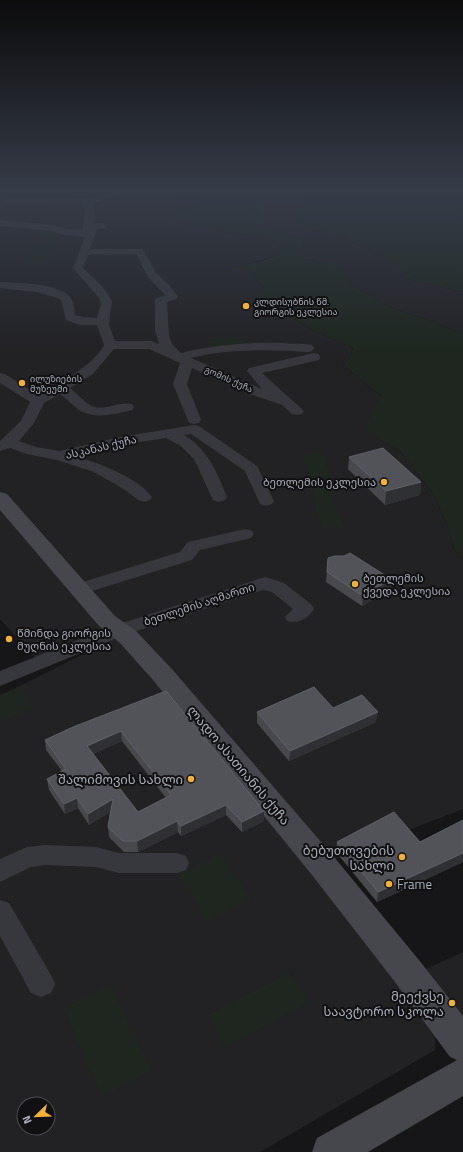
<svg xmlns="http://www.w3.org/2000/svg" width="463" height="1152" font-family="'Titillium Web','Noto Sans Georgian',sans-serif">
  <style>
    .built { fill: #222225; fill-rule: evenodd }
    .green { fill: #1e261f }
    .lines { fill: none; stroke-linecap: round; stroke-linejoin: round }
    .stream { fill: #2c353c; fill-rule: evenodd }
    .street { fill: #37383d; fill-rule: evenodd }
    .secondary { fill: #45474d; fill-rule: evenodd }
    .wall { fill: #47494d; fill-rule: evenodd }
    .shaded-wall { fill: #2f3033 }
    .building { fill: #525359; stroke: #5f6168; fill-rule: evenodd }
    .poi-dot { fill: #f2b134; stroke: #111113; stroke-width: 1.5 }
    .labels { text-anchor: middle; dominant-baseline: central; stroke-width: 4; stroke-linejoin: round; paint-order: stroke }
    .far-poi-label { font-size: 9px; fill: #a8adb8; stroke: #111113; text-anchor: start }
    .far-street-label { font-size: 9px; fill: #a8adb8; stroke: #111113 }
    .street-label { font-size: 11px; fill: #a8adb8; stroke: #111113 }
    .poi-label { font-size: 11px; fill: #a8adb8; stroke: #111113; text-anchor: start }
    .near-street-label { font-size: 13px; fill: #a8adb8; stroke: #111113 }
    .near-poi-label { font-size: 13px; fill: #a8adb8; stroke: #111113; text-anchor: end }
  </style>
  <rect width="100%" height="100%" fill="#161618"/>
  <!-- built -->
  <g class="built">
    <polygon points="0,192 173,192 184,200 202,201 194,206 177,211 170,214 175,219 223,232 277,240 277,255 235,268 252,271 256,280 266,289 261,303 280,306 292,318 319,333 353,348 349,359 343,365 381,396 377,438 400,451 432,492 446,522 454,549 463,559 463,809 324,863 0,493"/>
    <polygon points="198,192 292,192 307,197 310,199 306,208 300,209 298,217 312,231 335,233 398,264 403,278 463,292 463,333 385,305 346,280 332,263 301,259 304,242 260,224 261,202 254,199 209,200"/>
    <polygon points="0,504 105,621 103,631 35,658 0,619"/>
    <path d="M121 639 193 721 436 1030 435 1050 260 1152H0V695L20 686 111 640ZM24 1104H48V1128H24Z"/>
    <polygon points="463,952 463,1033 417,973"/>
  </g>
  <!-- green -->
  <g class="green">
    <path d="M173 192H198L209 200 254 199 261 203V224L304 242 301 259 333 263 346 280 385 305 463 333V559L454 549 446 522 432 492 400 451 377 438 365 428 381 396 343 365 349 359 353 348 319 333 292 318 280 306 261 303 254 297 266 289 256 280 252 271 233 268 265 260 277 255V241L191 226 169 215C180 209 192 209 201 201L177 199V196Z"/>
    <polygon points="292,192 463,192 463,292 403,278 398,264 335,233 312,231 303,225 302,220 295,213 300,211 300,208 306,208 303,204 303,200 310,199"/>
    <polygon points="43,229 58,231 47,260 41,260 39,263 25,263 35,243 51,243 54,236 39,236"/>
    <polygon points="235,336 247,346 215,349 207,341"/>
    <polygon points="313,452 325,452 336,511 344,527 322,527 315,513 316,502 303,455"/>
    <polygon points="20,686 33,709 0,723 0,695"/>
    <polygon points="220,854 251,899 207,921 178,875"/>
    <polygon points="290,972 309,1002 225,1047 208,1015"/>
    <polygon points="111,985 152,1070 102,1097 63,1008"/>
  </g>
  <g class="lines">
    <!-- stream -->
    <polygon class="stream" points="461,192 463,193 463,195 456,192"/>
    <!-- street -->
    <g class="street">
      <path d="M112 192H129L92 203 95 214 93 224 102 223 107 226 105 228 97 229 90 249H143L156 273 170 286 178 297 176 299 167 302 169 336 172 344 181 353C214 345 247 342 282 343 292 344 303 343 312 345L314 348 312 351 308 352C269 350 229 348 191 358L262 389 247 371 249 368 314 353 319 354 320 357 319 360 262 373 304 411 302 414 297 415 292 414 282 405 239 390 192 368 187 384 201 420 199 423 194 424 189 423 173 384 180 363 149 349H114L93 374 70 388C77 393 85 404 95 407 107 410 120 401 132 404L134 407 132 410C116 414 95 420 79 410 72 405 67 399 60 394L44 403 34 423 19 441 36 447 60 451 120 437 194 425 199 426 257 466 274 501 272 504 266 506 260 504 245 471 191 434 184 435C208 449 217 473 227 497L225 500 219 502 213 500 194 459 181 446 166 438 120 445 76 456C98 463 139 478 152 497L150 500 144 502 138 500 125 490 94 472 57 460 27 454 10 448 0 451V441L21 421 30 402 0 383V373L5 374 38 395C59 383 92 367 104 345L97 325H80L66 320 61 300 58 298 36 292 0 288V282C17 283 59 283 70 297 74 301 74 309 75 315L82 317 97 318 101 304 99 298 73 268 85 237 65 235 52 231 0 226V220L53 225 66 229 82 230 85 214 82 204 6 203 1 200 6 197 87 198ZM136 254 148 277 165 295 157 298 155 300V330L159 344 151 341H115L109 325 112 301 103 287 83 268 88 255Z"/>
      <polygon points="245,529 251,530 254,534 251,538 200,550 192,560 79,595 73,593 70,589 73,585 180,552 188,542"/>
      <path d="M265 577 284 583 312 605 314 609C308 619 298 624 287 621L285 617 293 609 272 592 263 590 127 634 0 686V671L113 626Z"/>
      <polygon points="45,845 96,847 119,853 177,853 186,856 189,863 186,870 177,873 119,873 96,867 45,865 31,867 0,882 0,859 27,847"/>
      <polygon points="0,900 9,903 51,975 55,984 51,993 41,997 31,993 0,936"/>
    </g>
    <!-- secondary -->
    <polygon class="secondary" points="0,492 7,494 115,616 136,631 171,668 334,857 419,960 463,1016 463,1096 368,1152 312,1152 317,1138 457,1060 450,1057 395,982 312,875 153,680 120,643 99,626 0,510"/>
  </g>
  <!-- wall -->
  <g class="wall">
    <polygon points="349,457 421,482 420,495 385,505 348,469"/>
    <polygon points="344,556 391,579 390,589 362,606 326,582 328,558"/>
    <path d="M166 691 264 811V821L242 832 226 815 181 836 178 832 138 852H124L109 837 108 827 110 812 89 825 78 808 65 814 49 790 47 779 62 771 46 750 45 740ZM122 741 166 798 138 812 93 754Z"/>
    <polygon points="333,708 376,722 289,761 257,723 257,712"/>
    <polygon points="463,820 463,862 377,902 336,852 337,842 420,842"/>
  </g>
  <!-- shaded-wall -->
  <g class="shaded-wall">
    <polygon points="421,482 420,495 385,505 386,491"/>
    <polygon points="391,579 390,589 362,606 363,596"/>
    <polygon points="378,712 376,722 289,761 290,751"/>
    <polygon points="121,731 122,741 88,756 87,746"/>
    <polygon points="77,798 78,808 65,814 64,804"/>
    <polygon points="113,799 114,810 89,825 88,814"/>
    <polygon points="226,805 226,815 181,836 181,826"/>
    <polygon points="264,811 264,821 242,832 242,822"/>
    <polygon points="177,821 178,832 138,852 137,841"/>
    <polygon points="463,853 463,862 377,902 378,892"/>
  </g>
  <!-- building -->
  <g class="building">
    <polygon points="383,448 421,482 386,491 349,457"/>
    <polygon points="350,553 391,579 363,596 327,572 328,558 335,556 344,556"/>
    <polygon points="314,687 333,708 362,695 378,712 290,751 257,712"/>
    <path d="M166 691 264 811 242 822 226 805 181 826 177 821 137 841H123L108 827 113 799 88 814 77 798 64 804 47 779 66 769 45 740 73 727ZM121 731 171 795 138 812 87 746Z"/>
    <polygon points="394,812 420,842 463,820 463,853 378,892 337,842"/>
  </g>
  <!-- sky -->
  <linearGradient id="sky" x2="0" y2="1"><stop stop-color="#0c0c0d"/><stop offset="0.54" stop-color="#363c48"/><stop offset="1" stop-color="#363c48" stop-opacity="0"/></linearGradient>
  <rect width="463" height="354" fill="url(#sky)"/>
  <!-- markers -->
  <g class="poi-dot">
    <circle cx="246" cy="306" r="4"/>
    <circle cx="22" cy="383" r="4"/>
    <circle cx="384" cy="482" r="4"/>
    <circle cx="355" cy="584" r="4"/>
    <circle cx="9" cy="639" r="4"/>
    <circle cx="191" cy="779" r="4"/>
    <circle cx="402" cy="857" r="4"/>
    <circle cx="389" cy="884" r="4"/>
    <circle cx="452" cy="1003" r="4"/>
  </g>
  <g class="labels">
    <!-- far-poi labels -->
    <g class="far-poi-label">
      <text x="254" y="301">კლდისუბნის წმ.<tspan x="254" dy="10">გიორგის ეკლესია</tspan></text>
      <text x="30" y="378">ილუზიების<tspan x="30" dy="10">მუზეუმი</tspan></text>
    </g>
    <!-- far-street labels -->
    <g class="far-street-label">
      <text transform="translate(229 379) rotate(24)">გომის ქუჩა</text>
    </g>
    <!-- street labels -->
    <g class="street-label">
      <text transform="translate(101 447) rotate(-13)">ასკანას ქუჩა</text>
      <text transform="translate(199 604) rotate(-18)">ბეთლემის აღმართი</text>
    </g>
    <!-- poi labels -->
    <g class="poi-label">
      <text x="376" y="482" text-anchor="end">ბეთლემის ეკლესია</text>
      <text x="363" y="578">ბეთლემის<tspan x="363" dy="13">ქვედა ეკლესია</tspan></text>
      <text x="17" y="633">წმინდა გიორგის<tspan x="17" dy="13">მუღნის ეკლესია</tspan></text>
    </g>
    <!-- near-street labels -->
    <g class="near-street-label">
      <text transform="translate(239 765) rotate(50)">ლადო ასათიანის ქუჩა</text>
    </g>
    <!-- near-poi labels -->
    <g class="near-poi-label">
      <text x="183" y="779">შალიმოვის სახლი</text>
      <text x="394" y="850">ბებუთოვების<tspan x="394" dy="15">სახლი</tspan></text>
      <text x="397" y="884" text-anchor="start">Frame</text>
      <text x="444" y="996">მეექვსე<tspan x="444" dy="15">საავტორო სკოლა</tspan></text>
    </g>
  </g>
  <!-- north arrow -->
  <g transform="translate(36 1116) rotate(247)"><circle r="19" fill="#111113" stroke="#4d4f55"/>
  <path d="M0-3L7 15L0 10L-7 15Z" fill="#f2b134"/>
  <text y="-6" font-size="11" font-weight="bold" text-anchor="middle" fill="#a8adb8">N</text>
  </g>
</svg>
